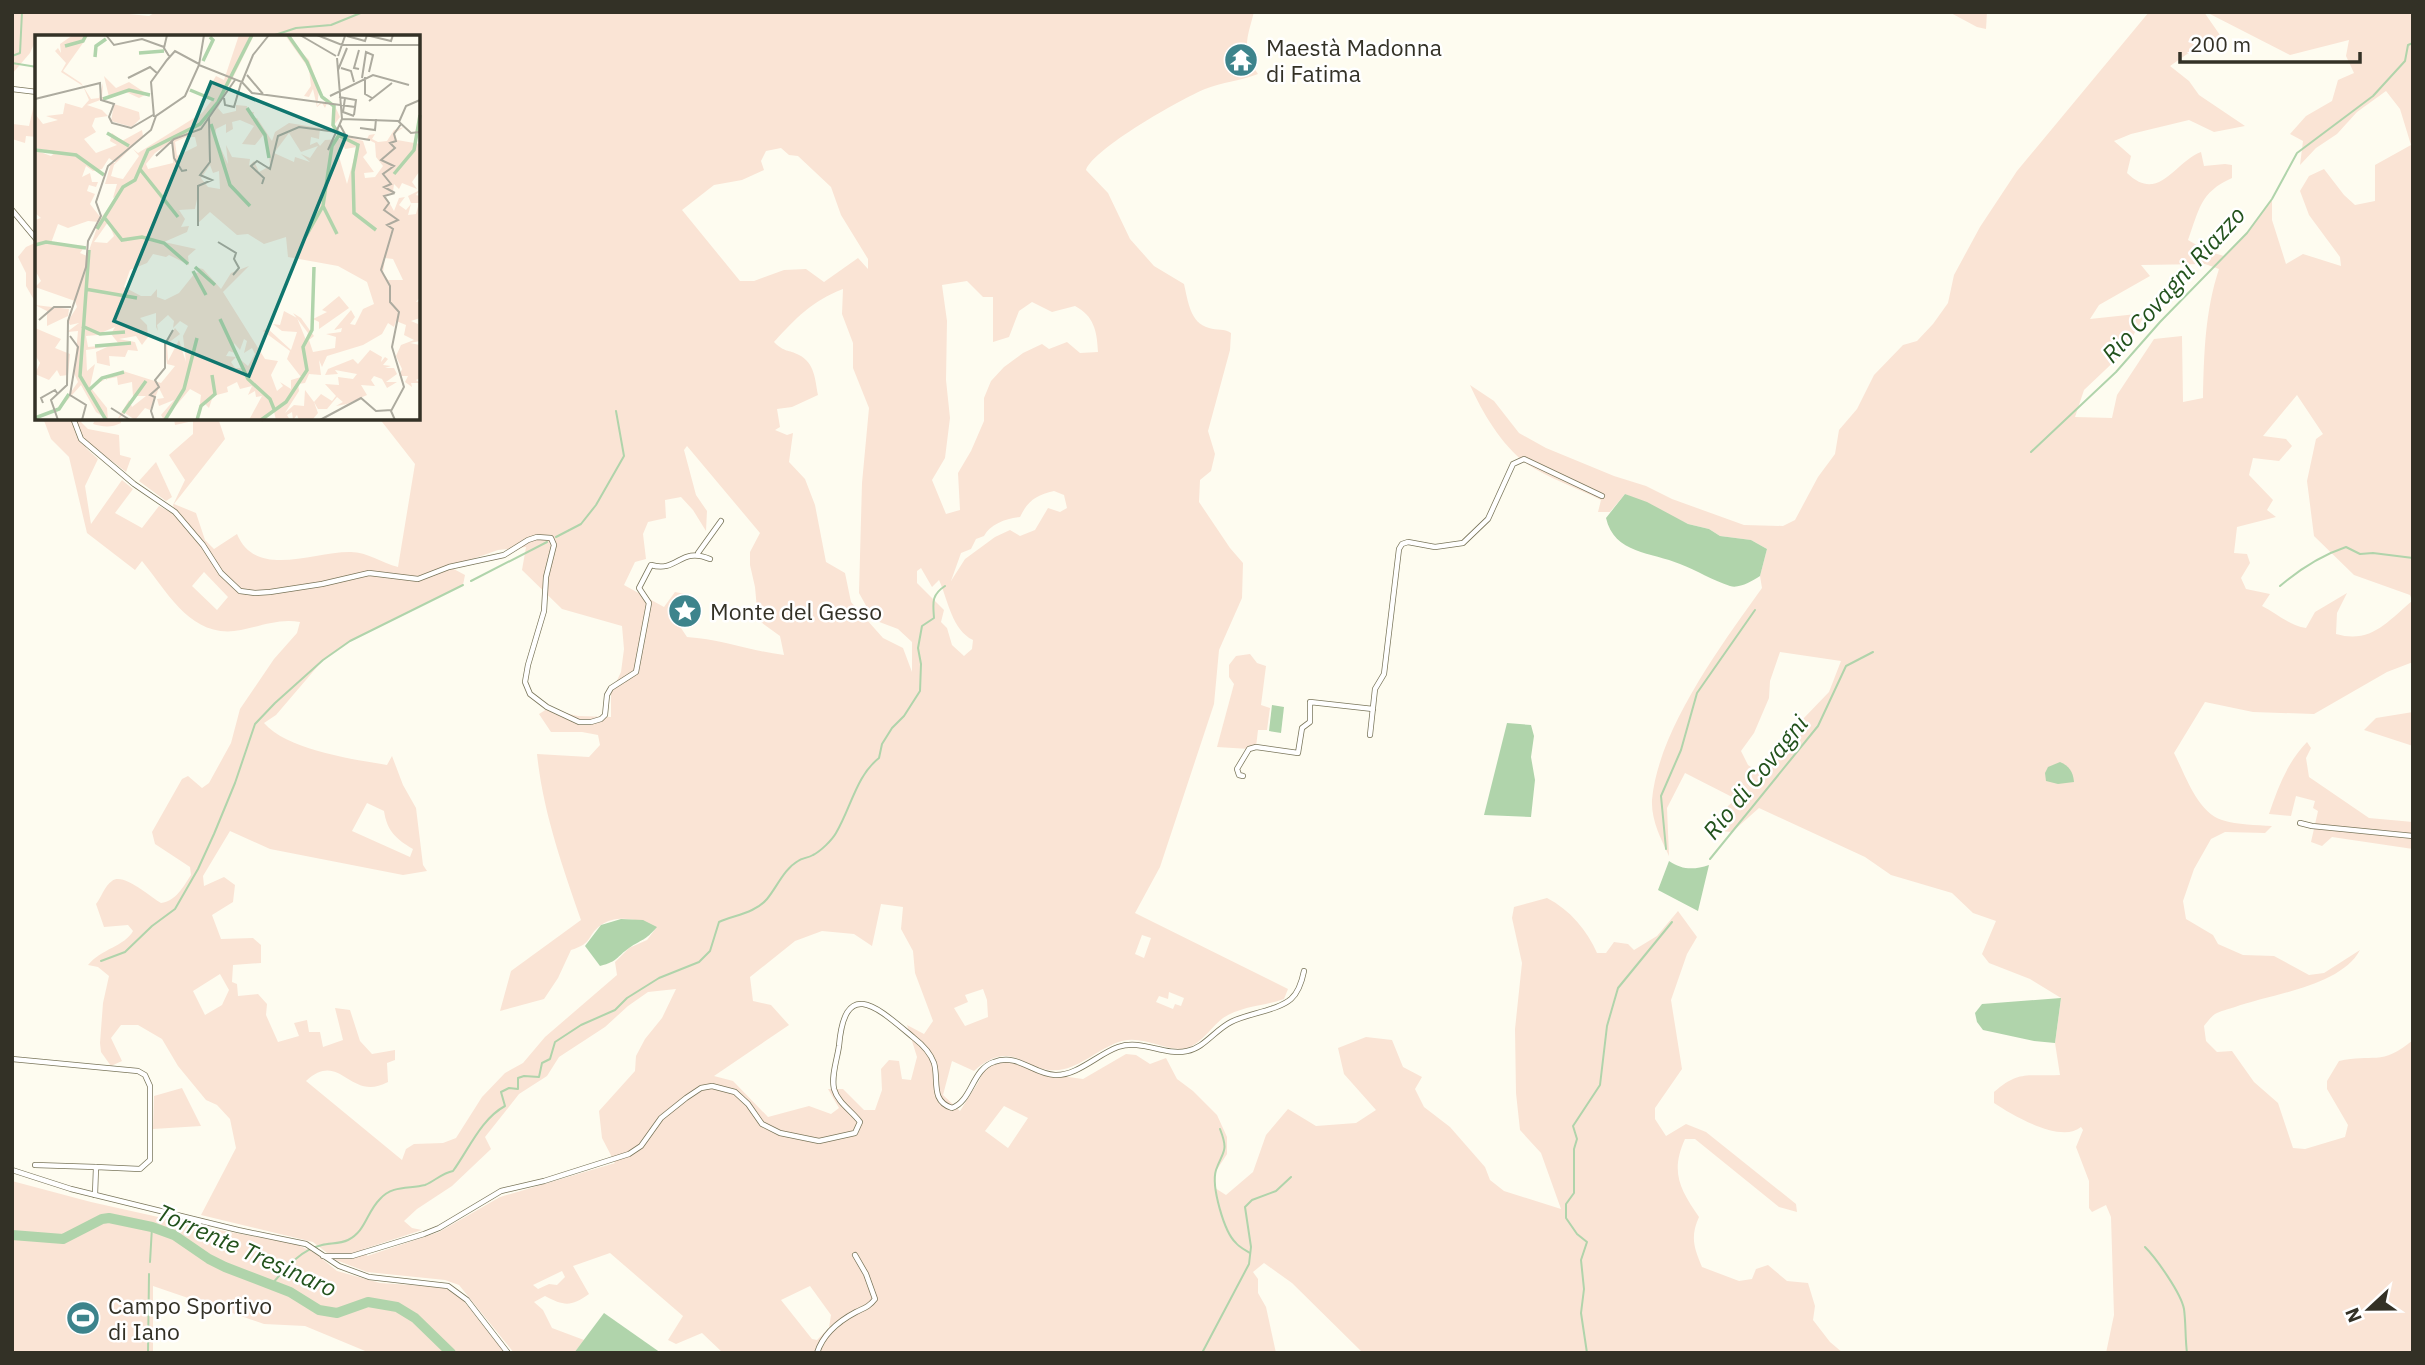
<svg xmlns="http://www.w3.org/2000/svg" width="2425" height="1365" font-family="'IBM Plex Sans',sans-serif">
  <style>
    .green { fill: #fae4d5; fill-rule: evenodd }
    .water { fill: #b0d4ab }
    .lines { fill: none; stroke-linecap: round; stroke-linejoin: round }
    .stream { stroke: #b0d4ab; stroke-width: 2 }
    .river { stroke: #b0d4ab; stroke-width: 10 }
    .minor-casing { stroke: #7a765b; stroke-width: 6 }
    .minor { stroke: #fff; stroke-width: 4.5 }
    .labels { text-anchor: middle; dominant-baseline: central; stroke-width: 5; stroke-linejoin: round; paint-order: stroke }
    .poi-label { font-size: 23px; fill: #333126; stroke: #fff; text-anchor: start }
    .water-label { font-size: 24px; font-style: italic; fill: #22521c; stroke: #fff }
    .inset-river { fill: none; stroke: #b0d4ab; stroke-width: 3.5 }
    .inset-road { fill: none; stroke: #adab9f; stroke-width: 2 }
    .view { fill: #0f766e; fill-opacity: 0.15; stroke: #0f766e; stroke-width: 3.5 }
    .inset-edge { fill: none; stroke: #333126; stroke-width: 3.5 }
  </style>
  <rect width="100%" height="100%" fill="#fefcf0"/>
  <!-- green -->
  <g class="green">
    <path d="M12 12H109L149 16 156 12H1254C1247 39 1241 50 1258 74 1241 81 1222 82 1205 89 1181 99 1094 148 1086 170L1108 193 1130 239 1154 266 1184 284C1188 301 1190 323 1209 328 1217 331 1224 328 1231 333L1230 350 1208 431 1215 454 1211 471 1200 480 1199 502 1230 548 1243 563 1242 598 1219 650 1214 704 1160 867 1135 913 1288 989 1284 999C1265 1006 1241 1006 1223 1018 1210 1028 1198 1049 1181 1049 1161 1049 1143 1036 1122 1041 1100 1047 1082 1067 1059 1070 1024 1074 1014 1036 974 1071L952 1061 943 1095 960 1111 979 1081 985 1067 1005 1059 1046 1074 1083 1079 1126 1054 1136 1055 1150 1064 1166 1058 1177 1079 1193 1091 1217 1115 1227 1137V1154L1216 1171 1215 1188 1226 1195 1253 1172 1266 1135 1288 1109 1316 1126 1356 1123 1376 1110 1344 1074 1338 1048 1366 1037 1392 1040 1403 1067 1422 1077 1415 1089 1424 1107 1450 1127 1485 1167 1490 1180 1504 1191 1561 1209 1541 1153 1520 1130 1516 1093 1515 1029 1522 963 1512 918 1514 907 1547 898C1570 910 1587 930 1597 953H1606L1614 942 1628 944 1634 950 1657 936 1678 911 1697 937 1687 954 1671 1000 1682 1069 1655 1108V1119L1666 1136 1686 1124 1706 1132 1796 1204 1797 1212 1779 1207 1695 1139H1685C1670 1172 1680 1189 1699 1217 1690 1237 1694 1248 1702 1267L1739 1281 1752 1279 1756 1269 1768 1265 1787 1281 1808 1283 1815 1306 1813 1320 1830 1342 1843 1353H1363L1292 1283 1264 1263 1253 1272 1258 1279V1293L1266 1307 1276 1353H723L702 1333 676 1344 668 1340 683 1316 610 1253 573 1266 589 1294C571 1307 564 1306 545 1296L534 1302 543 1310 552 1328 584 1340 574 1353H514L459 1285 445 1280 367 1272 336 1260 313 1242 201 1215 236 1148 230 1119 217 1105 206 1100 178 1066 162 1039 138 1025H121L111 1038 122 1061 111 1066 101 1052 100 1043 103 1003 109 976 98 967 88 965C101 949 125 946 133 931L128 925 104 927 96 904C101 898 105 885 112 881 123 872 150 897 161 903 176 901 183 887 191 875L190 867 155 844 152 832 182 779 188 776 202 788 209 783 231 743 240 709 274 659 297 633 300 622C280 618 261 626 241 630 192 640 169 594 142 561L135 570 87 533 69 457 51 439 43 418H83L81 422 88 429 119 435 120 455 131 458 126 472 85 440 86 448 98 459 85 486 91 524 122 480 133 489 115 513 142 528 159 506 176 515 173 505 185 480 169 455 193 434V421L175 425 174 418H218L225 439 174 504 196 513 205 540 214 549 237 534C256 580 315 551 351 552 367 552 382 563 398 567L415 464 379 418H418V37H53L52 34 37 37 30 53 12 74ZM781 148 789 155 798 156 831 187 841 215 868 259V269L858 258 824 282 806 269 784 270 754 281H740L682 210 714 185 742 180 764 170 761 161 766 151ZM967 281 983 297H993V342L1009 337 1019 311 1032 302 1052 312 1075 306C1094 316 1097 331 1098 352L1080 353 1067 342 1049 349 1042 344 1023 353 1004 367 991 381 984 398V421L971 451 958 473 960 510 946 514 932 480 945 458 950 418 946 380 947 321 942 285ZM843 289 842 314 853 343V368L869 408 862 483 859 593 874 620 898 629 912 642V672L903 648 883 638 851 602 845 573 826 562 815 505 805 479 789 462 793 433 787 435 775 430 780 427 777 409 792 407 818 395C815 380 815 363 799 355 788 349 785 353 774 342 796 318 812 301 843 289ZM687 446 760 533 750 552V565L755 587 758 620 780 636 784 655C750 651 721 639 687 637L679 625 687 617 692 605 685 594 675 592 664 607 624 585 635 562 646 559 643 534 648 522 666 518 665 500 681 497 693 510 706 531 707 511 696 495 684 450ZM1054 491 1064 495 1067 508 1060 512 1048 508 1035 530 1020 536 1010 530 995 537 965 559 951 581 961 553 971 549 976 539 984 536C990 524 1007 518 1020 517 1028 500 1037 495 1054 491ZM526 547 522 570 562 609 622 626 624 649 621 672 611 693V717L578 716 547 709 539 714 551 732H582L598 735 600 745 589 757 537 754C543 812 562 865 581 920L511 971 500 1011 544 999 558 978 571 950C594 943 586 936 601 925 616 914 642 919 656 928L647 940 629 948 615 962 617 975 545 1037 523 1063 505 1073 482 1097 456 1138 443 1143 414 1144 406 1149 402 1160 306 1081C341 1049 349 1103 388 1082L387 1063 395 1060V1050L372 1054 360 1041 350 1010 335 1008 343 1040 323 1047 320 1032H309L307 1020 294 1023 299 1036 278 1042 266 1015 267 1004 258 994 238 996 237 984 232 982 233 965 261 963V945L253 938 221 939 212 915 233 902 235 885 224 877 204 886 203 876 230 831 270 849 403 875 427 871 423 865 416 808 403 785 392 756 387 765C352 759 287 750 264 723L276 715 323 660 350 641 463 585 465 575 450 567 498 550ZM921 568 932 587 939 580C948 600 952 630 973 640L972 649 964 656 952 645 947 628 941 622 944 610 917 583V571ZM204 572 228 597 217 610 192 586ZM367 803 384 811C387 831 396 839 413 849L410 857 352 831ZM881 904 903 907 901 929 913 951 915 973 933 1021 924 1034 907 1025 917 1057 911 1080 902 1079 899 1061 889 1060 881 1069 882 1090 875 1110H864L843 1089H828L839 1108 831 1114 809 1106 768 1117 733 1081 714 1076 789 1025 771 1005 753 1001 750 977 795 941 822 931 854 934 872 946ZM1142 935 1151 938 1144 958 1135 954ZM220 974 229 990 222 1005 205 1015 193 991ZM676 989 662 1018 645 1039 636 1056 635 1071 599 1111 602 1138 615 1163 500 1197 439 1232 367 1256 364 1249 422 1230 412 1228 404 1221 417 1209 452 1186 491 1149 485 1137 519 1094 547 1076 559 1057 605 1027 628 1006 648 992ZM983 989 987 1000 988 1017 965 1026 954 1008 968 1002 965 995ZM1169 992 1184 998 1181 1006 1175 1004 1173 1009 1156 1002 1159 996 1168 999ZM1004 1106 1028 1118 1008 1148 985 1131ZM562 1271 565 1277 557 1285 549 1284 538 1289 533 1285ZM810 1286 831 1315 829 1328 817 1340 812 1339 781 1300Z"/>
    <polygon points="1949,12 1987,12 1986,29 1977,27"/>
    <path d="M2149 12H2204L2222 38 2200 45 2170 66 2189 81 2199 95 2245 126 2214 132 2189 120 2131 134 2114 141 2131 156 2127 173C2159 204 2174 162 2201 152L2204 166 2225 164 2232 165V178C2200 192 2199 210 2188 240L2207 251 2224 256 2247 233 2272 199V220L2286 264 2303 254 2341 266 2340 257 2309 215 2300 191 2309 176 2324 169 2344 195 2355 205 2375 201V165L2411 145 2400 109 2386 91 2357 112 2337 134 2316 148 2300 165 2303 141 2290 134 2306 116 2332 101 2338 80 2354 73 2346 56 2349 40 2290 55 2206 12H2413V662L2387 672 2314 714 2253 712 2205 702 2174 753C2185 774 2197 812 2222 820 2238 825 2256 825 2272 826L2265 833 2225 832 2211 839 2194 869 2183 901 2186 919 2213 935 2218 944 2243 955 2274 956 2309 975 2324 973 2360 950C2341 986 2272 994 2235 1007 2229 1009 2220 1011 2215 1014 2211 1017 2207 1022 2204 1026L2206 1041 2217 1052 2232 1051 2254 1082 2278 1103 2293 1148 2305 1149 2345 1137 2348 1125 2327 1089V1081L2339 1061C2373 1053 2381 1067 2413 1040V1353H2106L2114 1315 2111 1217 2106 1205 2092 1212 2089 1208V1181L2076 1147 2083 1130 2081 1127C2061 1144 2012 1115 1994 1103V1092C2020 1069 2029 1077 2060 1075L2055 1043 2061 998 2030 979 1989 963 1982 954 1996 921 1973 913 1952 893 1891 875 1865 857 1759 808 1732 832 1720 831 1728 806 1736 799 1685 773 1667 808 1669 856C1661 839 1651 820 1652 800 1658 730 1722 644 1762 588L1760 576 1767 549 1751 540 1720 536 1709 529 1688 524 1625 494 1610 512H1598L1601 500C1579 489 1546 477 1527 464 1502 446 1482 412 1470 385L1494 401 1519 433 1546 448 1614 476 1646 486 1672 499 1744 525 1783 526 1795 520 1818 477 1835 454 1839 430 1857 409 1874 375 1903 345 1917 341 1933 324 1948 303 1954 275 1980 227 2017 171ZM2205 264 2219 269C2205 311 2204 354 2203 398L2183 402 2182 336 2154 339 2117 395 2112 418 2075 417 2084 390 2123 353 2146 313 2090 319 2099 305 2150 276 2141 265ZM2297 395 2323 434 2316 439 2307 481 2314 536 2354 575 2410 595 2412 601C2387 622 2371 644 2336 634L2337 613 2347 593 2315 612 2306 628C2290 626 2276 613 2262 606L2270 594 2246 589 2241 578 2250 563 2247 554 2234 553 2237 527 2276 517 2267 510 2273 500 2249 475 2253 458 2279 461 2292 446 2286 439 2263 436ZM1780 652 1841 661 1829 692 1802 720 1775 764 1763 775 1748 765 1741 751 1754 733 1769 698 1770 681Z"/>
    <polygon points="34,105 37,105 37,137 26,136 25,143 12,139 13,124 29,126"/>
    <polygon points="37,242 37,305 26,286 26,273 18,257 26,247"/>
    <path d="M96 418H120L121 423C111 428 103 427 93 424Z"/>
    <polygon points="156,462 172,497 166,501 139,481"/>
    <polygon points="1250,654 1257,663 1266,666 1261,705 1270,708 1267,730 1258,730 1256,747 1249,749 1217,747 1234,684 1229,677 1229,665 1236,656"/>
    <polygon points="2413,712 2413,746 2364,730 2376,718"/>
    <path d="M2307 742 2311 748 2306 758 2309 777 2369 818 2413 822V849L2332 837 2322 846 2311 842 2318 811 2313 808 2315 801 2296 796 2291 816 2269 814C2278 787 2287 763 2307 742Z"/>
    <polygon points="182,1088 201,1126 153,1129 154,1096"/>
    <polygon points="12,1181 91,1202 203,1227 296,1244 315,1253 337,1271 380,1283 442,1287 459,1295 505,1353 370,1353 305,1326 264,1324 153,1286 153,1353 12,1351"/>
  </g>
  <!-- water -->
  <g class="water">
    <path d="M1625 494 1647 502 1688 524 1709 529 1720 536 1751 540 1767 549 1760 576C1752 581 1739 589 1730 586 1714 581 1696 570 1680 564 1652 552 1614 554 1606 518Z"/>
    <polygon points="1272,705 1284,707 1281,733 1269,731"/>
    <polygon points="1507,723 1531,725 1534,736 1531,757 1535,780 1531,817 1484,815"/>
    <path d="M2060 762C2069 766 2073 771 2074 782L2058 784 2046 781 2045 773 2048 767Z"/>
    <path d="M1669 861C1682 870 1694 870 1709 865L1698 911 1658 890Z"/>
    <path d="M621 919 643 920 657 927C645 941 642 939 629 948 616 957 619 961 600 966L585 946 601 925Z"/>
    <polygon points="2061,998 2055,1043 2034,1041 1983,1030 1977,1022 1975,1013 1982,1004"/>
    <polygon points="604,1313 661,1353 574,1353"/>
  </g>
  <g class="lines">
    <!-- stream -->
    <g class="stream">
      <polyline points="269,37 296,28 331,25 363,12"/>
      <polyline points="12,56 20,53 22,12"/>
      <polyline points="12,63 37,67"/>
      <polyline points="2031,452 2116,372 2160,322 2247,233 2272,199 2297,153 2373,96 2405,61 2408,45 2413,43"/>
      <polyline points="556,537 581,524 596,505 624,456 616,411"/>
      <polyline points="471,581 547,542"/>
      <path d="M2280 586C2300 569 2322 555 2346 547L2360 554 2373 553 2413 558"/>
      <polyline points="1666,849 1661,796 1681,750 1697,693 1755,610"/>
      <polyline points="1710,859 1818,726 1846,666 1873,652"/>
      <polyline points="101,961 125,952 152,926 175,909 198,869 214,834 235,783 255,724 275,703 323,660 350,641 463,585"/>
      <path d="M1220 1129C1229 1152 1223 1150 1216 1170 1211 1186 1224 1232 1236 1243 1239 1247 1245 1250 1250 1253"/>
      <path d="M2145 1247C2156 1258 2181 1293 2184 1309 2186 1324 2185 1337 2187 1353"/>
      <polyline points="150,1262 152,1227"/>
      <path d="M272 1284C286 1268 300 1250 322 1245 330 1243 340 1244 348 1240 366 1231 366 1213 380 1199 392 1185 409 1189 425 1185 435 1181 442 1173 453 1171 469 1149 481 1119 505 1106L501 1092 509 1088 518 1089V1078L524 1076 539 1077 542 1063 550 1059 555 1042 581 1025 615 1010 627 998 659 978 699 962 710 951 719 922C735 915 755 913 767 899 777 887 784 869 798 861 802 858 808 858 813 855 821 851 832 840 836 833 851 808 856 776 879 758L882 744 892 728 904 716 920 691 921 664 918 648 922 626 934 618C933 603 931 595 945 586"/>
      <polyline points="148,1353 149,1274"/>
      <polyline points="1202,1353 1249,1264 1251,1247 1245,1207 1252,1200 1276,1191 1291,1177"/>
      <polyline points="1587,1353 1581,1313 1584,1289 1581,1260 1587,1242 1577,1234 1566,1218 1566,1204 1574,1193 1574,1149 1577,1139 1573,1126 1600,1085 1607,1026 1618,988 1672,922"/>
    </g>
    <!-- river -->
    <polyline class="river" points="12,1235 63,1239 102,1219 109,1218 152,1227 174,1235 209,1259 225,1267 290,1292 319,1310 337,1313 368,1302 397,1307 415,1318 451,1353"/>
    <!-- minor casing -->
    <g class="minor-casing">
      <g id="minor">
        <polyline points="12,89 37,92"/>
        <polyline points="12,210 37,240"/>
        <path d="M73 418 81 439 134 484 175 512 203 545 221 573 240 591 255 593 270 592 322 584 369 573 418 579 449 567 504 555 528 540 537 537 551 538 554 545 546 577 544 611 528 665 525 682 530 694 547 707 579 722H591L601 719 605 715 607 695 611 688 636 672 649 603 639 588 651 565C678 573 680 546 710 559"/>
        <polyline points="698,553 721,521"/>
        <polyline points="1370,735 1375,689 1384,674 1399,549 1402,544 1408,542 1435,547 1463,543 1488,519 1513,464 1524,459 1602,496"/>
        <polyline points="1243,776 1239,775 1237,769 1249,749 1256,747 1298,753 1302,728 1310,722 1310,702 1373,709"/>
        <polyline points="2300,823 2312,826 2413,836"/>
        <polyline points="12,1059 138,1071 145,1075 150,1086 150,1160 140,1169 96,1167 95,1195"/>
        <polyline points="35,1165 96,1167"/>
        <polyline points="12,1170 71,1189 238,1230 306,1244 339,1266 369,1277 448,1286 467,1300 508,1353"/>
        <path d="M323 1256H352L424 1234 439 1228 501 1191 544 1181 629 1154 641 1146 661 1118 686 1098 701 1088 712 1086 735 1092 748 1104 762 1124 780 1133 819 1141 855 1133 860 1122C852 1111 838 1103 834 1089 831 1076 837 1060 839 1046 845 975 879 1009 914 1038 923 1045 930 1052 934 1063 939 1080 930 1101 952 1108 972 1101 972 1069 994 1062 1018 1053 1033 1074 1055 1075 1077 1076 1098 1054 1118 1047 1142 1039 1164 1056 1187 1051 1204 1048 1215 1030 1231 1022 1248 1013 1277 1011 1291 999 1299 992 1302 981 1304 971"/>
        <path d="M817 1353C823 1334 839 1321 856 1312 864 1308 869 1307 875 1299L866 1274 855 1255"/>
      </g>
    </g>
    <!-- minor -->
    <use href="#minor" class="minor"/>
  </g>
  <!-- icons -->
  <defs>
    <g id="temple-disc" transform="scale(1.75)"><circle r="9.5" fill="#3d848c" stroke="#fff"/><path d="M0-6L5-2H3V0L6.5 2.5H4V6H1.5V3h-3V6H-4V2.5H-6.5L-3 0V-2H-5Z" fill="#fff"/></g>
    <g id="sight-disc" transform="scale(1.75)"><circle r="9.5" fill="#3d848c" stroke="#fff"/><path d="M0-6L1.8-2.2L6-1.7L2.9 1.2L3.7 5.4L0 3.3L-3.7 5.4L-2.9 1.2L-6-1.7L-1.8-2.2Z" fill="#fff"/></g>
    <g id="stadium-disc" transform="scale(1.75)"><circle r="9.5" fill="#3d848c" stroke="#fff"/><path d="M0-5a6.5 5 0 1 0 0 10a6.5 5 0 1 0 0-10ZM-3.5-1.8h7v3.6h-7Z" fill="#fff"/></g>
  </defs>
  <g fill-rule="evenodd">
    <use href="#temple-disc" x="1241" y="60"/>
    <use href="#sight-disc" x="685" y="611"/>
    <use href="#stadium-disc" x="83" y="1318"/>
  </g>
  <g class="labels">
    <!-- poi labels -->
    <g class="poi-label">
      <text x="1266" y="47">Maestà Madonna<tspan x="1266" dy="26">di Fatima</tspan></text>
      <text x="710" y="611">Monte del Gesso</text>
      <text x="108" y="1305">Campo Sportivo<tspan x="108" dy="26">di Iano</tspan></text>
    </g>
    <!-- water labels -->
    <g class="water-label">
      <text transform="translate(2173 284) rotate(-48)">Rio Covagni Riazzo</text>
      <text transform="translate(1755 777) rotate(-51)">Rio di Covagni</text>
      <text transform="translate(247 1250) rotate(24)">Torrente Tresinaro</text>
    </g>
  </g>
  <!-- overview -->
  <g transform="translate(35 35)">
    <rect width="385" height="385" fill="#fefcf0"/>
    <path d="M38 0 53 1 28 36 46 48 48 51 56 64 64 63 68 48 67 62H74L69 41 81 53 94 47 112 59 104 63 89 56 52 70 67 75 73 81 60 83 57 91 61 97 49 104 61 118 82 110 75 106 77 98 87 106 107 95 108 101 79 130 76 141 83 143 88 144 104 121 98 114 103 118 167 78 177 65 170 62 178 46 181 41 189 45 204 0H219L183 73 188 79 201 76V70L212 71 213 77H219L217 85 222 83 237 106 240 97 254 88 285 93 284 104 276 102 275 110 282 107 285 111 290 105 305 104 297 90 299 69 305 82 299 90 310 101 328 106 332 118 328 122 339 137 329 138 330 143 340 142 348 131 341 122 340 108 332 104 334 100 340 99 337 104 343 107 352 106 359 95 369 92 360 98 362 105 385 109 384 137 377 147 382 154 367 148 364 154 359 149 358 157 350 160 359 176 364 163 370 162 364 170 371 175 376 169 373 180 381 179 384 168H376L373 161 385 155 381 160 385 161V262L381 267 385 266V283L376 286 383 289 385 306 375 308 385 310V343L381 345 385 348H376L377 352 370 347 373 341H364L367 334 361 321 366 310 379 305 369 300 371 290 361 286 359 292 353 288 347 299 328 310 292 321 287 332 284 325 286 340 274 339 270 348 263 349 264 356 250 378 259 370 269 371 270 355 279 367 286 359 297 366 301 361 290 349 304 350 303 342 318 344 322 339 300 335 303 339 290 340 293 334 318 324 323 329 335 315 347 322 346 327 350 322 353 324 348 330 356 331 350 333H359L362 339 351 347H362L352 353 347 344 339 341 336 345 340 351 326 350 332 360 312 369 301 371 308 367 302 362 292 374H283L279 367 283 378 278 384 264 385 262 380 258 385 257 377 252 380 255 385H241L239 377 227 385H214L227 361 221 362 220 356 213 360 217 351 205 354 202 347 192 352 193 357 178 361 174 373 170 369 166 372 163 385 166 360 155 354 129 385 126 380 139 365 124 371 122 364 129 363 124 353 115 375 110 373 100 385 90 378 82 385 94 365 97 372 111 361H98L97 347 83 350 82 342 67 345 56 353 72 373 73 385 61 377 46 350 21 378 43 347 39 338 43 296 32 297 44 288 35 290 33 286 42 272 40 266 0 252 6 246 0 235V185L6 183 0 178V115L16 121 21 117 0 113V79L8 89 23 85 11 81 28 79 30 68 47 73 54 65 48 51 26 37 31 28 20 16 23 13 26 18 25 9ZM205 85 219 91 207 109 220 110 229 99 233 107 235 131 224 137 219 126 214 131 215 124 197 122 191 110 193 129 180 101 181 94 191 89V98L198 94 197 87ZM254 98 266 117 283 111 275 123 266 119 275 127 260 122 259 127 239 118ZM151 102H160L162 111 142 121 140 107ZM137 106 138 128 113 134 111 129 120 118ZM307 107 310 114 322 112 312 149 303 118ZM74 123 81 128H76L70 149H82L78 163 82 161 66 183 55 169 60 159 52 156 54 150 61 152 63 147H57L55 138 47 142 51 131 58 136 67 134ZM175 130 178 138 184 136 185 154 173 152 166 143ZM162 164V189L175 177 202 200 213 199 229 209 251 202 253 222 303 231 332 247 339 269 328 274 320 290 315 289 320 282 316 275 299 295 307 293 306 297 291 299 301 302 300 313 278 317 274 305 279 301 266 283 258 278 273 298 271 305 262 283 249 276 245 290 238 289 247 296 262 297 256 315 232 293 228 296 255 316 252 324 266 342 256 345V354L245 347 248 351 242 356 236 340 243 326 230 324 188 257 214 231 196 238 186 254 168 234 159 232 167 237 160 238 144 258 130 265 122 262V254L116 261H106L89 252 95 235 112 228 118 219 131 222 119 230 134 220 154 230 153 221 161 214 129 207 152 197 154 191 146 192 150 184 144 175 160 174ZM53 186 64 187 52 221 45 218 50 211 16 208 23 189 33 193ZM73 187 79 201 72 208 59 207ZM350 223 358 224 368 245H353L348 238ZM121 278V292L123 296 122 290 133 280 139 286 138 293 145 286 153 291 148 301 151 327 144 305 133 326 132 309 145 299 140 293 129 309 132 329 140 331 126 348 88 336 55 352 60 329 52 336 51 315 72 312 61 317 62 328 75 331 74 321 90 322 93 315 103 316 100 307 84 304 101 301 107 310 113 302 112 290 105 283ZM80 292 76 299 84 309 53 312 51 301 74 299 68 297ZM209 304 212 306 209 318 217 313 220 319 213 331 202 322 206 333H200L196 327 201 322 191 321 194 316 200 318 199 308 205 315ZM250 0 274 25 287 61 295 65 287 63 284 56 282 71 285 68H292L290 73 287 68 282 72 278 54 274 62 269 61 276 51 274 34ZM79 69 104 77 105 84 97 92 76 86ZM304 261 314 273 284 294V287L278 284 292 277 287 275ZM0 270 34 274 33 281 12 291V276ZM0 293 26 304 20 313 35 319 33 340 25 341 22 335 14 345 0 339 5 328 0 320Z" fill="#fae4d5" fill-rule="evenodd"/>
    <path class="inset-river" d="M253 0 272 27 287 62 299 71 298 90 305 101 323 110 318 137 319 178 341 195M30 11 48 6 51 0M104 18 129 16M60 22 61 11 71 4M168 26 178 5 175 2M155 55 179 65M68 64 94 55 115 60M212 73 230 100 234 123M176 89 195 150 215 171M72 98 94 111M0 115 41 120 69 140M104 133 143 182M359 139 379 115 385 80M288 171 302 199M69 182 87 205 107 202 129 208 153 229M62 194 88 152 100 145 113 115 165 89 183 67 217 0M271 201 288 171 297 111 304 100M0 210 11 207 51 213M54 215 45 341 71 385M160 232 180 250M158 236 171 260M50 254 102 263M185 284 213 344 235 364 239 374M47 291 65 299 90 297M60 311 96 308M54 355 67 343 89 337M88 378 111 346M0 383 24 374 34 359M130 385 149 354 162 303M162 385 166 371 180 359 177 340M226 385 251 367 272 335 268 312 277 295 279 232"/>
    <path class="inset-road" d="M71 0 79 10 107 4 129 12M132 0 129 13 134 21M265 0 301 21M282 0 307 10H385M331 0 356 6 358 0M312 1 330 6 332 0M324 15 319 33 324 34M303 21 310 1M302 23 307 84M164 30 207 47 217 58 320 72M306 33 316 36 319 47M303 35 312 13M212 40 228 59M330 42V59L337 63M93 43 115 32 123 39M327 43 331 17 338 20 334 37M207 47 218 20 234 0M295 61 338 40 374 50M304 62 321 65 319 80M189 63 190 70 199 72 206 48M310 63 308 77 319 81M0 64 65 48 66 65 79 69 74 82 77 88 96 93 118 80M334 66 357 48M119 82 116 47 132 25 140 16 164 29M307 84 363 86 376 98 385 97M364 87 371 71 385 65M305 90 311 101 335 105M325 93 340 95 341 84M137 106 139 123 147 136 152 135M293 115 307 84M121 121 139 104 166 94 200 45M227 149 229 143 216 131 222 126 235 134 243 101 264 92 302 97M360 158 349 161 354 168 349 175 363 185 352 190 358 194 346 235 355 251V267L364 277 357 312 369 352 356 376 360 385M360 158 349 152 356 149 348 139 359 131 346 125 360 113 355 108 361 106 359 99 366 89M163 191V151L177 145 165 140 175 127 174 83M183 207 201 218 199 224 204 233 198 240M4 285 19 272H36M35 301 43 312 35 360 51 370 47 385M8 368 6 363 20 355 22 358M76 373 95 385M23 385 16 365 32 350 33 286 51 232 53 206 66 181 61 167 73 131 116 95 121 81 150 61 164 30 169 0M119 385 116 376 120 362 115 360 124 352 120 345 130 333V309L138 295M285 385 326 363 341 376 357 375"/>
    <path class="view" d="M176 47 311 101 214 341 79 286Z"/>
    <rect width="385" height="385" class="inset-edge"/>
  </g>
  <!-- border -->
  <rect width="2425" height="1365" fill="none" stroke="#333126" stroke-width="28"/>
  <!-- north arrow -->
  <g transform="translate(2369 1309) rotate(248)" stroke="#ffffff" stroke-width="5" paint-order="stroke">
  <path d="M0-5L12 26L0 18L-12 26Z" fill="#333126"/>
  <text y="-10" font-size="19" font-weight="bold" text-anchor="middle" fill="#333126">N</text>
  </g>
  <!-- scale -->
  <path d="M2180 52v10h180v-10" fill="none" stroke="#333126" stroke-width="3.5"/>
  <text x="2190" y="52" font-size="21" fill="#333126" stroke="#ffffff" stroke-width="5" paint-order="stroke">200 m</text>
</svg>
